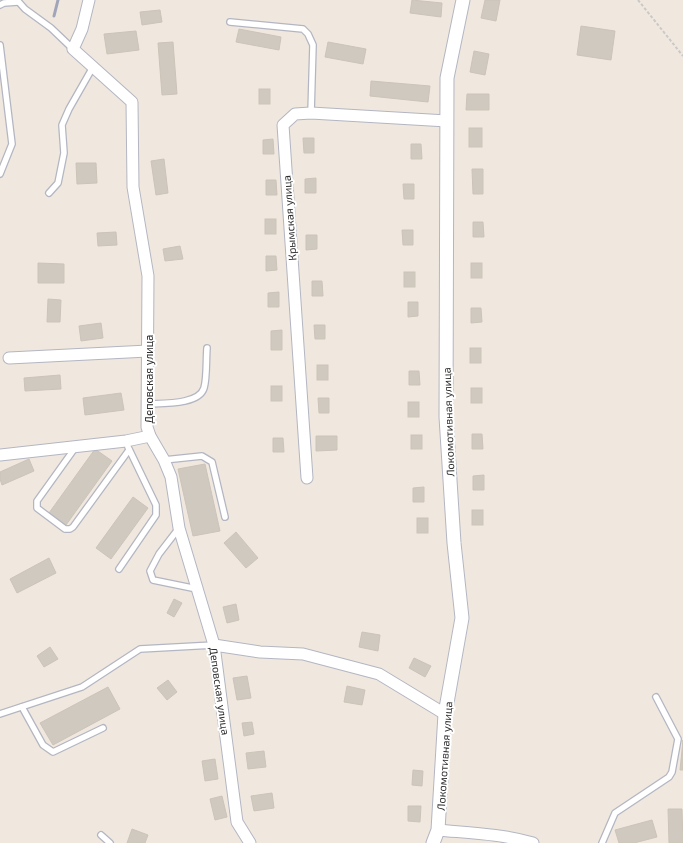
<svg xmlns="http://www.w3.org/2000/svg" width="683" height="843" font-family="'Exo 2',sans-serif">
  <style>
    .building { fill: #cfc9c0; stroke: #ccc4b8 }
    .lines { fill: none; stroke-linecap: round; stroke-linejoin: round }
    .service-casing { stroke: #b3b6c2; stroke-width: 8 }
    .minor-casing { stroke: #b3b6c2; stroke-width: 13 }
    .tertiary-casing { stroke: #b3b6c2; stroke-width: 15 }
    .path { stroke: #c9c9c9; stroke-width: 2; stroke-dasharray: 3 2; stroke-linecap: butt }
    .service { stroke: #fff; stroke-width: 5.5 }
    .minor { stroke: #fff; stroke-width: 11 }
    .tertiary { stroke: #fff; stroke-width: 13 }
    .rail { stroke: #a1a5ba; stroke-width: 3 }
    .labels { text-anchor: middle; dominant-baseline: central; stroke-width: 4; stroke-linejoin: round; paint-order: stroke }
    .street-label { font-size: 11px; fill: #2e2e2e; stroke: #fff }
  </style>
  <rect width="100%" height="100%" fill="#f0e8df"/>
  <!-- building -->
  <g class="building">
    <polygon points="412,0 442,3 441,17 410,13"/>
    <polygon points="485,0 500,0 496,21 481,18"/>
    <polygon points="160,10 162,22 142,25 140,12"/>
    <polygon points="581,26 615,31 611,60 577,55"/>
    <polygon points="239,29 281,37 279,50 236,42"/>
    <polygon points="136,31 139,50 107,54 104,34"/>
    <polygon points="173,42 177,94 162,95 158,43"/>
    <polygon points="328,42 366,49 363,64 325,57"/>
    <polygon points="474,51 489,54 485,75 470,72"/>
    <polygon points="371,81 430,86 428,102 370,96"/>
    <rect x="259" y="89" width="11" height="15"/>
    <polygon points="467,94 489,94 489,110 466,110"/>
    <rect x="469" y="128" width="13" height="19"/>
    <polygon points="303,138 314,138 314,153 304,153"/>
    <polygon points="273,139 274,154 263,154 263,140"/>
    <polygon points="411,144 421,144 422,159 411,159"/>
    <polygon points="164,159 168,193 156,195 151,161"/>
    <polygon points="76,163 96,163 97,183 77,184"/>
    <polygon points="472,169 483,169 483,194 473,194"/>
    <polygon points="316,178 316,193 305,193 305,179"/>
    <polygon points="266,180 276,180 277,195 266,195"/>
    <polygon points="403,184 414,184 414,199 404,199"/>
    <rect x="265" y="219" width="11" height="15"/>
    <polygon points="473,222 483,222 484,237 473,237"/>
    <polygon points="402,230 413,230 413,245 403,245"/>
    <polygon points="116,232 117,245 98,246 97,233"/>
    <polygon points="306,235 317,235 317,249 306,250"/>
    <polygon points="180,246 183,259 165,261 163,249"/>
    <polygon points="266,256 276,256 277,270 266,271"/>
    <polygon points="38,263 64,264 64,283 38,283"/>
    <rect x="471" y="263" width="11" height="15"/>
    <rect x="404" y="272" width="11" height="15"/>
    <polygon points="312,281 322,281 323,296 312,296"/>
    <polygon points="279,292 279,307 268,307 268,293"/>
    <polygon points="48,299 61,300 60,322 47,322"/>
    <polygon points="408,302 418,302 418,316 408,317"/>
    <polygon points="471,308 481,308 482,322 471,323"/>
    <polygon points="101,323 103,338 81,341 79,326"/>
    <polygon points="314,325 325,325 325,339 315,339"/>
    <polygon points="282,330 282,350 271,350 271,331"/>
    <rect x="470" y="348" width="11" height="15"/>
    <rect x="317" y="365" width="11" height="15"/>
    <polygon points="409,371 419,371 420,385 409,385"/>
    <polygon points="60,375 61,389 25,391 24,378"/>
    <rect x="271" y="386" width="11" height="15"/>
    <rect x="471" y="388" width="11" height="15"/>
    <polygon points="121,393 124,410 85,415 83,398"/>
    <polygon points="318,398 329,398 329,413 319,413"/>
    <rect x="408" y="402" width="11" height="15"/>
    <polygon points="472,434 482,434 483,449 472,449"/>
    <rect x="411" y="435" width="11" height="14"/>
    <polygon points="316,436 337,436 337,450 316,451"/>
    <polygon points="273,438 283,438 284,452 273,452"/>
    <polygon points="95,449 112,461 66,525 49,513"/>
    <polygon points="29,459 34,471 2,485 0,479 0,472"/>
    <polygon points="205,464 220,531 193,536 178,469"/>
    <polygon points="484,475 484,490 473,490 473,476"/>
    <polygon points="424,487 424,502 413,502 413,488"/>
    <polygon points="133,497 148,508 111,559 96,548"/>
    <rect x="472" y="510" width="11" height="15"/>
    <rect x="417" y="518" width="11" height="15"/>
    <polygon points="236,532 258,558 246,568 224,543"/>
    <polygon points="49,558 56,573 17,593 10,579"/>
    <polygon points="174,599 182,603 174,617 167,613"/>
    <polygon points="236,604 239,620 227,623 223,607"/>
    <polygon points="362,632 380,635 378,651 359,647"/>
    <polygon points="50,647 58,659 44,667 37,656"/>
    <polygon points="414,658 431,666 425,677 409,668"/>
    <polygon points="247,676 251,698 237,700 233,678"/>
    <polygon points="168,680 177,692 167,700 157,688"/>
    <polygon points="347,686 365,690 362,705 344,702"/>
    <polygon points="108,687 120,709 53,745 40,723"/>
    <polygon points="252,722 254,734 244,736 242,723"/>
    <polygon points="683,740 683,770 680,770"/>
    <polygon points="264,751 266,767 248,769 246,753"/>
    <polygon points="215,759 218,779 205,781 202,761"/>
    <polygon points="413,770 423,771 422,786 412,785"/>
    <polygon points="272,793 274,808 254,811 251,796"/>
    <polygon points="222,796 227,817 215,820 210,799"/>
    <polygon points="408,806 421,806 420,822 408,821"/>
    <polygon points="668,809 682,809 683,843 669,843"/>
    <polygon points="652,820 657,837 634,843 619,843 615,830"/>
    <polygon points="132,829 148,835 145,843 127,843"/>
  </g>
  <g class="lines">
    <!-- service casing -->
    <g class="service-casing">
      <g id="service">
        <polyline points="17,0 25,9 51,28 73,49"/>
        <polyline points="0,5 4,3 18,2"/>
        <polyline points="230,22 303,29 308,34 313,45 311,113"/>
        <polyline points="0,45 12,144 0,174"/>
        <polyline points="49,193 58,183 64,153 62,125 69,109 93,67"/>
        <path d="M147 404C162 403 199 405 204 388 207 378 206 360 207 348"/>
        <polyline points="75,448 37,501 37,508 65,529 70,529 73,527 129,450"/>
        <polyline points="164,460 202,456 212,462 225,517"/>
        <polyline points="179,528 159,554 150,571 153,580 197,589"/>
        <polyline points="119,569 156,515 156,505 128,447"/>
        <polyline points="22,707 43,745 53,752 103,728"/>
        <polyline points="0,714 82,687 140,649 214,645"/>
        <polyline points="101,835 110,843"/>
        <polyline points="602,843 615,813 669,777 672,772 678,739 656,697"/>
      </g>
    </g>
    <!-- minor casing -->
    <g class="minor-casing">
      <g id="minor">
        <polyline points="89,0 82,29 73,49 132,102 133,187 148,276 147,427 150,436 164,460 171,477 179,528 214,645 237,822 250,843"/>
        <polyline points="9,358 148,351"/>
        <polyline points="0,455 126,441 150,436"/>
        <polyline points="307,478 283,125 295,114 311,113 447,121"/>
        <polyline points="214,645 260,652 303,654 379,674 445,714"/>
        <path d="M438 830C470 833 502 834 533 843"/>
      </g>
    </g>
    <!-- tertiary casing -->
    <g class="tertiary-casing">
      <polyline id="tertiary" points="433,843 438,830 445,714 462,618 454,543 446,417 447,78 463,0"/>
    </g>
    <!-- path -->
    <polyline class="path" points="638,0 683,56"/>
    <!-- service -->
    <use href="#service" class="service"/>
    <!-- minor -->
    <use href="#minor" class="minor"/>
    <!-- tertiary -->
    <use href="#tertiary" class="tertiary"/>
    <!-- rail -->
    <polyline class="rail" points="54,16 58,0"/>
  </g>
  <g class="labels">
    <!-- street labels -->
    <g class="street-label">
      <text transform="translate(289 218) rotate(-94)">Крымская улица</text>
      <text transform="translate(148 379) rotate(-90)">Деповская улица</text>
      <text transform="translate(448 422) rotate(-92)">Локомотивная улица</text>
      <text transform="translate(220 691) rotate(82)">Деповская улица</text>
      <text transform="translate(444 756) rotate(-86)">Локомотивная улица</text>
    </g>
  </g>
</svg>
